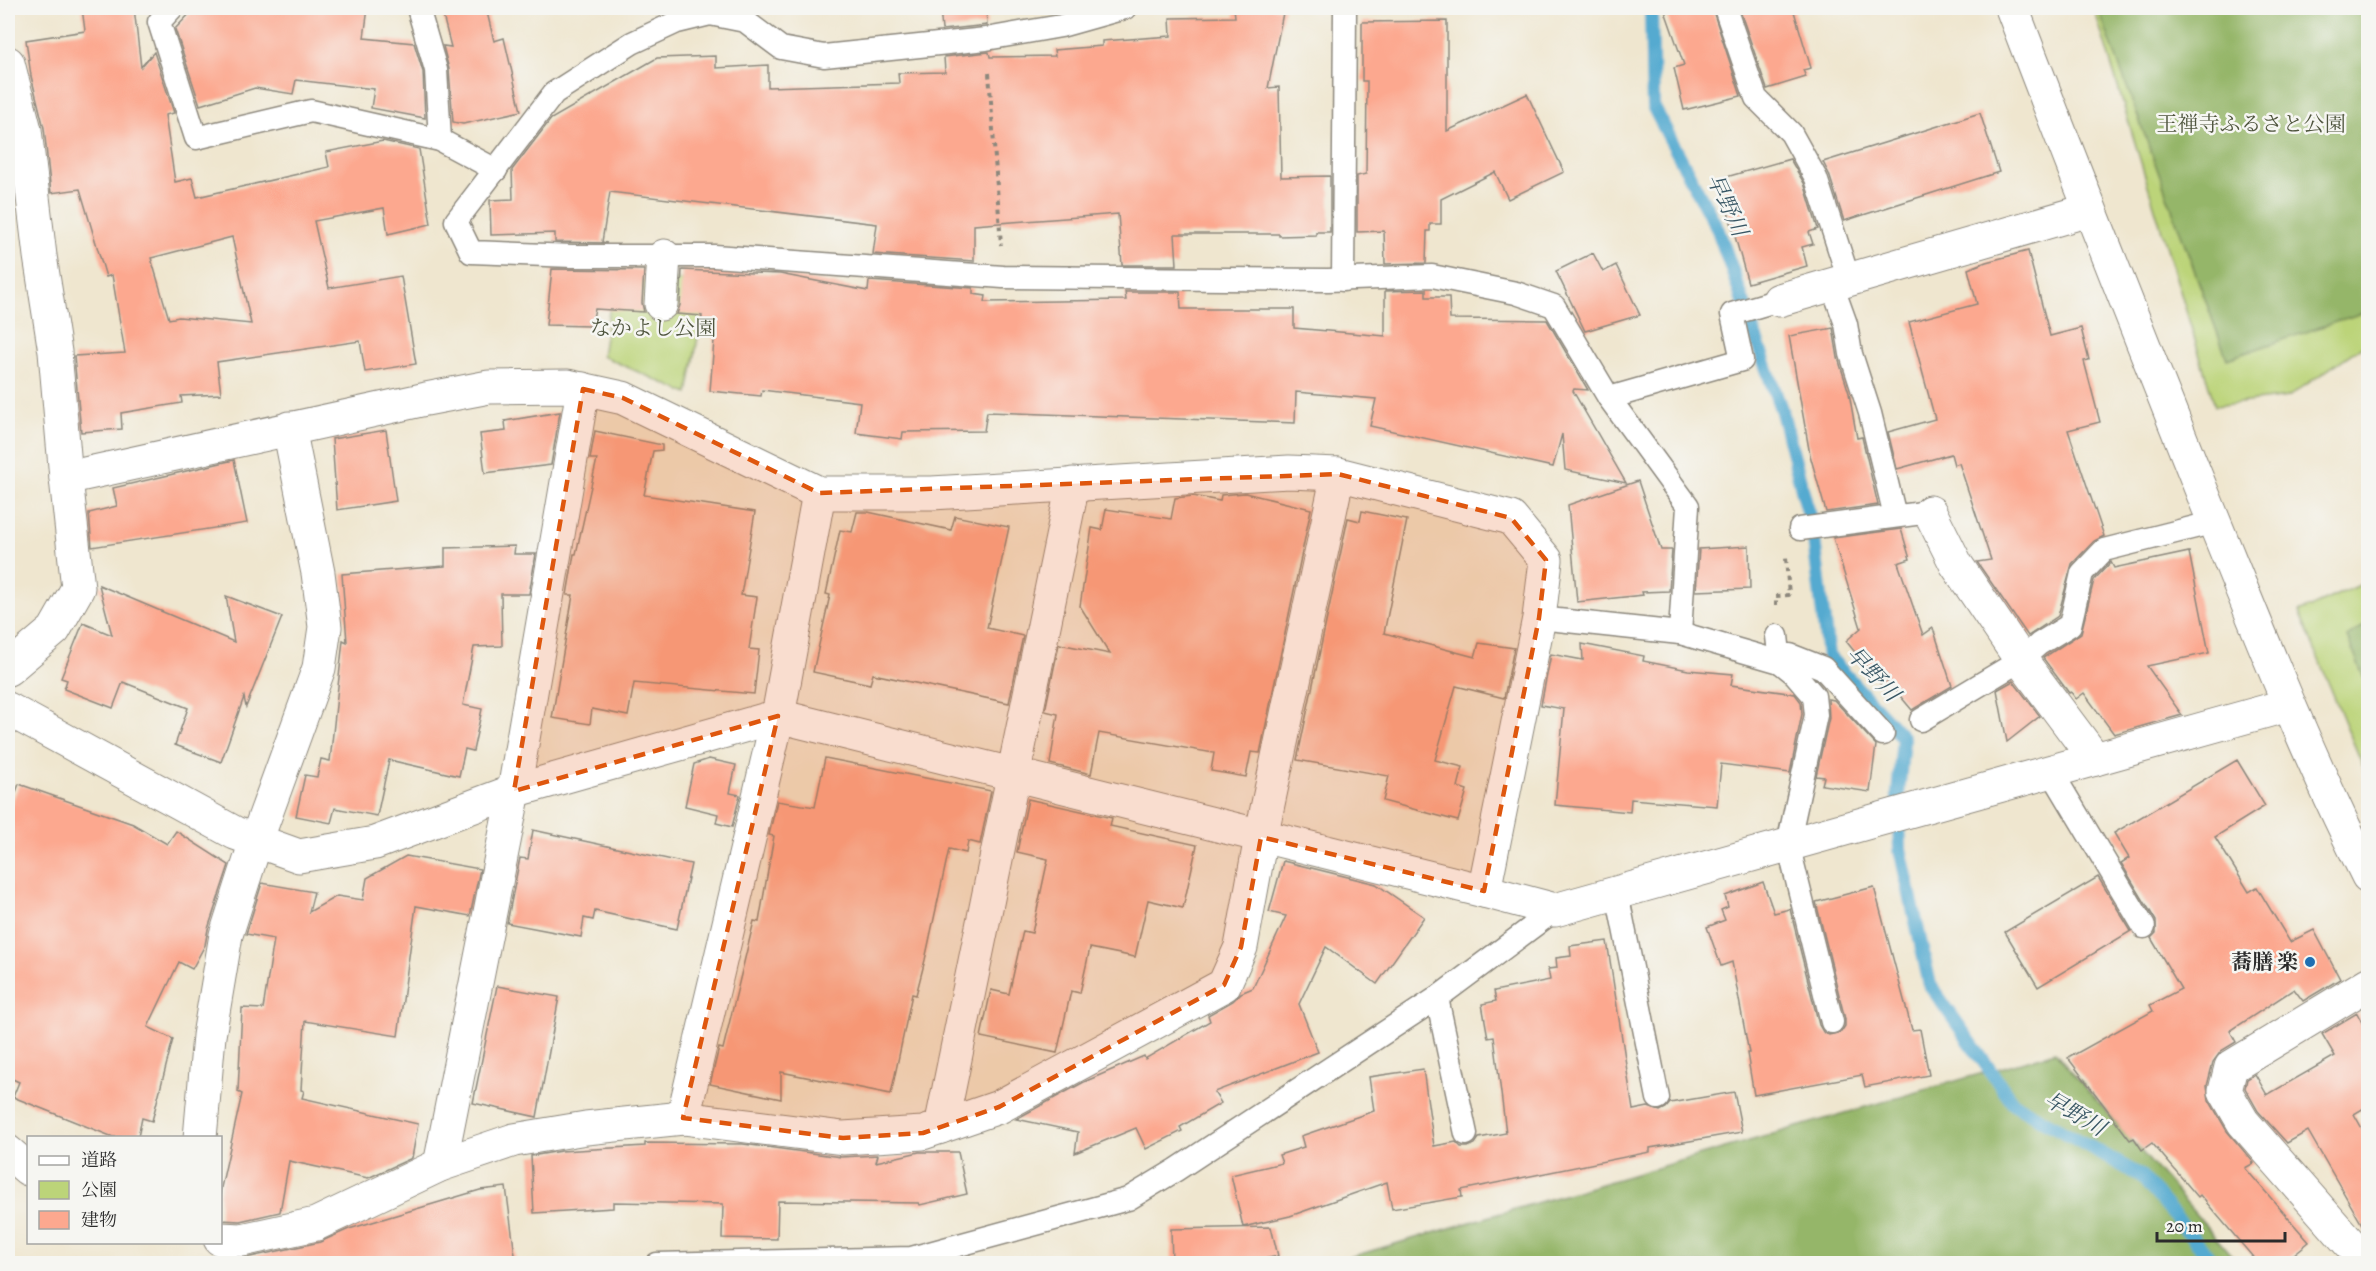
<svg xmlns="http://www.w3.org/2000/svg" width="2376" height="1271" font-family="Alegreya,'Noto Serif JP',serif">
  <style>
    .green { fill: #bcd479; stroke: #748052; stroke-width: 1.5 }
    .forest { fill: #95b669; stroke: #60704a; stroke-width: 1.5 }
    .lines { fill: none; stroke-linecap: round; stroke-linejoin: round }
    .stream { stroke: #54aad0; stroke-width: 14 }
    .building { fill: #fca88f; fill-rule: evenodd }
    .service-casing { stroke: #8d887d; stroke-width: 25 }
    .pedestrian-casing { stroke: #8d887d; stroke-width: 35 }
    .minor-casing { stroke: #8d887d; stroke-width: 35 }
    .tertiary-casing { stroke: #8d887d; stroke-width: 35 }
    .path { stroke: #8d887d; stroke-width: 4; stroke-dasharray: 4.5 4.5; stroke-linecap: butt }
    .service { stroke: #fff; stroke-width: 22 }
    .pedestrian { stroke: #fff; stroke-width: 33 }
    .minor { stroke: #fff; stroke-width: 33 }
    .tertiary { stroke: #fff; stroke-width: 33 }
    .marked { fill: #df570e; fill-opacity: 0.2; stroke: #df570e; stroke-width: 4.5; stroke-dasharray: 12 8; stroke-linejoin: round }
    .poi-dot { fill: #1f6fb2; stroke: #f6f6f2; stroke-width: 2 }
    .labels { text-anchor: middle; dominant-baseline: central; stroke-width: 5; stroke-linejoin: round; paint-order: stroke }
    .park-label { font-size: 21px; fill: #4f553e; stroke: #f6f6f2 }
    .poi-label { font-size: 21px; font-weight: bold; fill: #2b2b2b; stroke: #f6f6f2; text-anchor: end }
    .water-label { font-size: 22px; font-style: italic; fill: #395765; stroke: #f6f6f2 }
  </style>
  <rect width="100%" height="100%" fill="#f6f6f2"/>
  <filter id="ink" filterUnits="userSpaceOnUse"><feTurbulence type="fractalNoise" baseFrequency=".0167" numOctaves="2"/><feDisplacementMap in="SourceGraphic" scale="12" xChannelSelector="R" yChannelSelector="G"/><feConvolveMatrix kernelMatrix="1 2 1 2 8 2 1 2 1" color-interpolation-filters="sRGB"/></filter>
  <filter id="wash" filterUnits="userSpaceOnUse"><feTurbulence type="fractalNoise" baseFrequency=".008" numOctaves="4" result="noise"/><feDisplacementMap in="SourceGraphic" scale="24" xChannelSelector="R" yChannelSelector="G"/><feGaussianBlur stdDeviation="1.35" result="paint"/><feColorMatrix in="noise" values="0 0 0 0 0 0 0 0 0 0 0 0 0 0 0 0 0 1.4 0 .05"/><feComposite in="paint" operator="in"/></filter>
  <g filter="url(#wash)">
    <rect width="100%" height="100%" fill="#efe6cf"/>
    <!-- green -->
    <g class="green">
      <polygon points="2094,8 2368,8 2368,342 2288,397 2215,406"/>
      <polygon points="614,280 708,280 688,394 602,356"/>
      <polygon points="2368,581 2368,778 2299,612"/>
    </g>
    <!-- forest -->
    <g class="forest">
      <polygon points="2098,8 2368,8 2368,311 2227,359"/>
      <polygon points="2368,623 2368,688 2347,637"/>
      <polygon points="2055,1052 2238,1263 1326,1264"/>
    </g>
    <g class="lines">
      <!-- stream -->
      <polyline class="stream" points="1651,8 1653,106 1718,230 1782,412 1813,531 1828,656 1903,738 1898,795 1900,849 1930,985 2013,1103 2141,1176 2215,1264"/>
    </g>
    <g id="blocks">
      <!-- building -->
      <g class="building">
        <path d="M82 8H134L141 67 154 52 174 113 165 115 175 182 192 178 197 197 329 167 326 152 383 141 419 149 431 224 388 234 384 208 314 221 329 288 401 276 416 364 365 372 360 341 217 362 221 394 181 396 182 403 121 413 122 429 81 432 74 356 125 353 112 275 106 277 80 189 51 193 44 128 31 76 26 40 85 31ZM232 237 251 324 179 317 169 319 151 258Z"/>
        <polygon points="195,8 368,8 364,38 414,43 423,72 425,118 371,108 374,89 296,80 293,94 255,88 200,105 175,29"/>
        <polygon points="441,8 486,8 494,41 504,38 521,111 463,124 453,122 449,69 443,46 451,47"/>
        <polygon points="940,8 986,8 987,25 942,30"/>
        <polygon points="1234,8 1284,8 1268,88 1279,87 1281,177 1330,176 1330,232 1316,232 1316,235 1279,236 1279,234 1175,234 1177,265 1122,265 1118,214 974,225 974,261 873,254 877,224 610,192 602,242 607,243 555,242 555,233 491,235 490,200 513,199 512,170 551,119 657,58 716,56 716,68 768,65 768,87 899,83 898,73 945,72 944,57 989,52 990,57 1055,56 1054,50 1102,46 1102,41 1171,36 1170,18 1235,17"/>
        <polygon points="1664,8 1712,8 1741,96 1684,110 1674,68 1684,65"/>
        <polygon points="1739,8 1793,8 1811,68 1803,70 1806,77 1767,89"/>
        <polygon points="1447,21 1447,131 1527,94 1564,172 1508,199 1495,172 1441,199 1441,224 1430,224 1430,231 1427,231 1426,263 1385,264 1384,231 1357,232 1357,176 1366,174 1367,81 1362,81 1362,22"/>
        <polygon points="1980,113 1999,172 1844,221 1829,174 1823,162"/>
        <polygon points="1790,159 1804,183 1818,229 1809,232 1813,244 1802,247 1807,266 1748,283 1719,179"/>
        <polygon points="2028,251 2050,336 2081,328 2089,360 2084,361 2100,422 2068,430 2104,536 2094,541 2072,564 2058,616 2028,636 1977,562 1991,560 1959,463 1954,465 1951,454 1897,469 1888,432 1935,419 1909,322 1977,304 1968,269 1986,262"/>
        <polygon points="1593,253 1603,272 1616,265 1640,315 1585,331 1556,271"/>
        <polygon points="552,269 644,270 642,303 644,312 595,309 591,326 546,325"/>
        <polygon points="682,270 780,274 868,291 869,281 973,288 973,294 986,296 985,302 1126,300 1125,292 1180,292 1181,309 1294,309 1294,328 1385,336 1385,291 1426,290 1426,297 1449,297 1450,319 1547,320 1588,390 1574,389 1573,391 1626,483 1565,470 1562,434 1553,467 1370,426 1376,399 1296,392 1295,423 987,412 984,431 903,432 902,439 856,433 860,402 762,390 761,396 710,391 715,328 701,327 702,316 677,314 680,305"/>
        <polygon points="1833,328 1838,358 1849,393 1857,438 1862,437 1878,505 1826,512 1810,455 1789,336"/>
        <polygon points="560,412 551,465 485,473 480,434 506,431 505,421"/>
        <polygon points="386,430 396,501 337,510 332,439"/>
        <polygon points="595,431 662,445 662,450 653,451 644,495 755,512 741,595 757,597 749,649 759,650 754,694 634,683 628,716 592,709 590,724 552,718 573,595 567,595 574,554 576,554 597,459 590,459"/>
        <polygon points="234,460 247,523 92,547 89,513 117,506 113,488"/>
        <polygon points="1638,481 1661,550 1672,550 1669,591 1642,592 1643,595 1577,602 1568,505"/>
        <polygon points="1245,493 1311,509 1260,753 1251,752 1246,777 1211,771 1214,753 1099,733 1091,774 1050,764 1058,714 1045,711 1059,644 1110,654 1080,606 1092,528 1102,530 1106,509 1171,519 1175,498 1193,496 1220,501 1221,495"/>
        <polygon points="1362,511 1407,520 1384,633 1475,657 1479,643 1514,648 1504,698 1456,686 1435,760 1463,767 1458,787 1467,790 1458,821 1383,801 1389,776 1297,760 1348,518 1360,521"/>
        <polygon points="857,512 868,512 951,530 955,516 1009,527 987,628 1023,636 1009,703 873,674 870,684 813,672 830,595 826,594 840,530 852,532"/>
        <polygon points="1901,529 1910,559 1898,563 1923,635 1933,628 1952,686 1912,710 1885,678 1884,688 1846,641 1861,628 1833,538"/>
        <polygon points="515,546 514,554 536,554 529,594 501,594 502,646 474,647 463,705 482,709 473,751 465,749 459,776 389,760 377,816 335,808 331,823 296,816 305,775 317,777 321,759 330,761 343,640 347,642 342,574 445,566 445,548"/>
        <polygon points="1749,546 1750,589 1696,591 1699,549"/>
        <polygon points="2189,552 2209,653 2147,666 2182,715 2114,734 2084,693 2076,699 2071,692 2069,693 2043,658 2081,633 2094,580 2111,562 2114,568"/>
        <polygon points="99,585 234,642 226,596 282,617 246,707 244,697 221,762 175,745 188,708 123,682 113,708 64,689 67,680 61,678 83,623 112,635"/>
        <polygon points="1582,644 1644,656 1643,661 1688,670 1733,674 1731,685 1795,694 1801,702 1802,714 1790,773 1721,764 1717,806 1631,799 1630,812 1555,805 1564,709 1541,705 1551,654 1583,660"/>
        <polygon points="2013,681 2040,716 2007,742 1997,690"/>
        <polygon points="1828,699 1834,700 1876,745 1870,792 1822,785 1824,777 1816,776 1829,718"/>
        <polygon points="825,758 991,791 980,844 968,841 966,853 949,849 925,960 916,995 912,994 891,1094 781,1072 781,1099 710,1084 719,1048 723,1049 754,921 759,922 774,836 769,835 777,801 815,807"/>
        <polygon points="709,759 736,765 730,793 740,795 732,827 716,823 718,814 685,806 694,764"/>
        <polygon points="2237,760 2265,806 2215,837 2249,892 2257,887 2290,942 2314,930 2340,979 2303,1001 2294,989 2230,1031 2236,1042 2221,1051 2213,1062 2207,1086 2209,1100 2227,1131 2254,1163 2245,1168 2309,1242 2283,1263 2258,1263 2200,1195 2198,1197 2152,1143 2142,1150 2134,1138 2130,1140 2068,1058 2153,1011 2150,1005 2181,989 2151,938 2156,933 2156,921 2121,863 2129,858 2114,833"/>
        <polygon points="19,784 133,824 167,844 176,831 229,865 208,929 205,945 192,969 179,962 148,1027 173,1039 152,1121 142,1118 138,1137 113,1137 13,1097 19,1082 8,1077 8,813"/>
        <polygon points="1028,799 1112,818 1110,826 1197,845 1183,908 1148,900 1135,957 1090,948 1080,993 1071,991 1057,1053 981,1037 991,990 1009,994 1023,931 1032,933 1048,859 1017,852"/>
        <polygon points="533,830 691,864 677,929 595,911 593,920 584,918 581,937 507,923 520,858 528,859"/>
        <polygon points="406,856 480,869 470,916 416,906 398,1036 305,1021 301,1090 304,1091 302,1098 418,1124 412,1158 368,1178 289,1161 280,1212 240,1221 220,1220 220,1192 242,1094 238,1092 242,1008 263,1009 274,939 246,934 262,883 314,892 309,912 337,896 363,900 367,878"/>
        <polygon points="1283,861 1376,884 1424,917 1377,984 1326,947 1299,1004 1318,1052 1214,1092 1221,1103 1180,1127 1182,1131 1146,1149 1136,1128 1075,1153 1078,1132 1016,1119 1084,1082 1144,1056 1145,1059 1210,1021 1208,1015 1233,1001 1241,993 1253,988 1286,916 1269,912"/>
        <polygon points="2098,877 2131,931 2038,987 2005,932"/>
        <polygon points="1763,882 1774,913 1790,909 1819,1025 1823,1032 1829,1035 1841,1032 1845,1026 1845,1019 1816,902 1874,887 1912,1030 1920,1029 1929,1075 1865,1087 1862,1075 1754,1095 1747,1053 1749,1053 1732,962 1721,966 1707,927 1725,920 1721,910 1728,907 1725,896"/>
        <polygon points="1607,941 1633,1110 1648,1107 1660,1111 1666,1108 1670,1103 1734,1092 1742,1132 1650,1148 1650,1152 1461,1190 1462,1197 1392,1209 1387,1182 1290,1216 1243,1227 1231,1175 1282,1163 1279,1155 1304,1147 1301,1136 1374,1111 1369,1077 1423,1069 1434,1146 1456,1142 1461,1147 1468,1147 1475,1144 1479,1138 1506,1133 1494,1037 1488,1038 1482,1004 1496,1001 1494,991 1550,980 1548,969 1557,968 1556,958 1571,956 1570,946"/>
        <polygon points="497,986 559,997 537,1117 473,1103"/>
        <polygon points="2357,1013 2368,1034 2368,1115 2364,1108 2354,1114 2368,1139 2368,1235 2308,1131 2287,1143 2258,1111 2245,1088 2247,1079 2255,1074 2267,1095 2335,1056 2322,1034"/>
        <polygon points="645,1143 743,1144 841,1157 878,1155 876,1162 919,1152 958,1152 967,1194 920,1205 919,1203 778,1201 777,1239 722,1238 723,1204 613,1202 613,1208 534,1213 531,1156 561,1151 645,1146"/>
        <polygon points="506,1187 516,1263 220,1263 220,1258 246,1258 320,1242 349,1229 480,1190"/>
        <polygon points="1271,1227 1278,1256 1245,1263 1172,1263 1171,1229"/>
      </g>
    </g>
  </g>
  <g filter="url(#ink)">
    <use href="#blocks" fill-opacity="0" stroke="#8d887d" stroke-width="1.5"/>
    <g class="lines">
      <!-- service casing -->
      <g class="service-casing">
        <g id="service">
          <polyline points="172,8 159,22 196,138 311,111 440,140 496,170"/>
          <polyline points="418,8 436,70 440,140"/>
          <polyline points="1125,8 1061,26 986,39 824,56 781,48 745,21 710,14 677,22 632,43 554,93 456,221 471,252 572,256 714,256 1003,277 1328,280 1432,276 1516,293 1554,306 1609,398 1688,506 1680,633 1539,618"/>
          <polyline points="1725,8 1756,98 1791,133 1816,178 1849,280"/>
          <polyline points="1343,280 1345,8"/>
          <polyline points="1832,285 1846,324 1851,354 1870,413 1895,516"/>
          <polyline points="1609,398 1742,360 1732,314 1779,300"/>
          <polyline points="1800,529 1930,512"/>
          <polyline points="1680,633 1780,662 1777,636"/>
          <polyline points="1921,720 2021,660 2039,644 2070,625 2082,573 2104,550 2215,522"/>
          <polyline points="2051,771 2144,927"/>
          <polyline points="1617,893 1658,1098"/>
          <polyline points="1437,998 1466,1134"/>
          <polyline points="1832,1022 1788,844 1816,715 1814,696 1795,674 1780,662 1790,655 1823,668 1883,734"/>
          <polyline points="657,1264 911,1258 1128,1199 1176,1170 1437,998 1555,910"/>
        </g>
      </g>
      <!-- pedestrian casing -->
      <g class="pedestrian-casing">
        <polyline id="pedestrian" points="661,304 664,256"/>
      </g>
      <!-- minor casing -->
      <g class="minor-casing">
        <g id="minor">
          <polyline points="8,63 25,130 40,256 55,352 66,478 78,588 54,630 8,669"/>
          <polyline points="1779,300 2089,210"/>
          <polyline points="66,478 426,399 489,387 568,386 623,398 819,493 932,493 1289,472 1338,474 1511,518 1546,560 1539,618 1484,891"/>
          <polyline points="1930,512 1956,564 2021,660 2095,759"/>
          <polyline points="8,709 235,833 299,856 375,843 514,791 778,716 1484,891 1555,910 2288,705"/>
          <polyline points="683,1118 778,716 819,493"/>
          <polyline points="941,1127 1073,484"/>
          <polyline points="200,1138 209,1036 226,935 256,841 319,668 325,627 318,573 289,428"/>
          <polyline points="8,1152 28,1169"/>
          <polyline points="440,1165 514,791 583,389"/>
          <polyline points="220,1239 242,1240 316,1224 440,1165 514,1140 586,1128 683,1118 843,1138 923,1133 999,1107 1224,985 1241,947 1261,837 1338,474"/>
          <polyline points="2363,1264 2358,1253 2243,1122 2225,1091 2231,1067 2368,984"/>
        </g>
      </g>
      <!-- tertiary casing -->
      <g class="tertiary-casing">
        <path id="tertiary" d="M2012 8C2075 174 2141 339 2207 504 2258 629 2307 755 2368 876"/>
      </g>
      <!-- path -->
      <g class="path">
        <polyline points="989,73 1001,245"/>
        <polyline points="1776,605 1776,596 1789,595 1786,558"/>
      </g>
      <!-- service -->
      <use href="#service" class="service"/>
      <!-- pedestrian -->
      <use href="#pedestrian" class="pedestrian"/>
      <!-- minor -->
      <use href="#minor" class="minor"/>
      <!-- tertiary -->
      <use href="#tertiary" class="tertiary"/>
    </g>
  </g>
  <!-- marked area -->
  <path class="marked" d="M583 389 623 398 819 493 1338 474 1511 518 1546 560 1539 618 1484 891 1261 837 1241 947 1224 985 999 1107 923 1133 843 1138 683 1118 778 716 514 791Z"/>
  <!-- markers -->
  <circle class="poi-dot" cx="2310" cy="962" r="6"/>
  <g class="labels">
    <!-- park labels -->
    <g class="park-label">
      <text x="2251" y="124">王禅寺ふるさと公園</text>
      <text x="653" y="328">なかよし公園</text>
    </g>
    <!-- poi labels -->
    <g class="poi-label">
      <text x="2298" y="962">蕎膳 楽</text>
    </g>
    <!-- water labels -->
    <g class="water-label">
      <text transform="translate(1727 205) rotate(65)">早野川</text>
      <text transform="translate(1873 674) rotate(47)">早野川</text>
      <text transform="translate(2075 1114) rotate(30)">早野川</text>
    </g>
  </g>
  <!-- margin -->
  <rect width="2376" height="1271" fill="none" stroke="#f6f6f2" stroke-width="30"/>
  <!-- legend -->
  <rect x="27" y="1136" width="195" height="108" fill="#f6f6f2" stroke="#a5a5a2" stroke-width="1.5"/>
  <rect x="39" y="1156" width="30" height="9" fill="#ffffff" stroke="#a5a5a2" stroke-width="1.5"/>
  <text x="81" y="1166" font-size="18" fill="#2b2b2b">道路</text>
  <rect x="39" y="1181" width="30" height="18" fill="#bcd479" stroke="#a5a5a2" stroke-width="1.5"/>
  <text x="81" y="1196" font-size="18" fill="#2b2b2b">公園</text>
  <rect x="39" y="1211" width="30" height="18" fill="#fca88f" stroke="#a5a5a2" stroke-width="1.5"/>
  <text x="81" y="1226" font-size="18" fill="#2b2b2b">建物</text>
  <!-- scale -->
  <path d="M2157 1232v9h128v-9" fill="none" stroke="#2b2b2b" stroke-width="3"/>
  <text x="2166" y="1232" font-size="18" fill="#2b2b2b" stroke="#f6f6f2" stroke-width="4.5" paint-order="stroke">20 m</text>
</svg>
